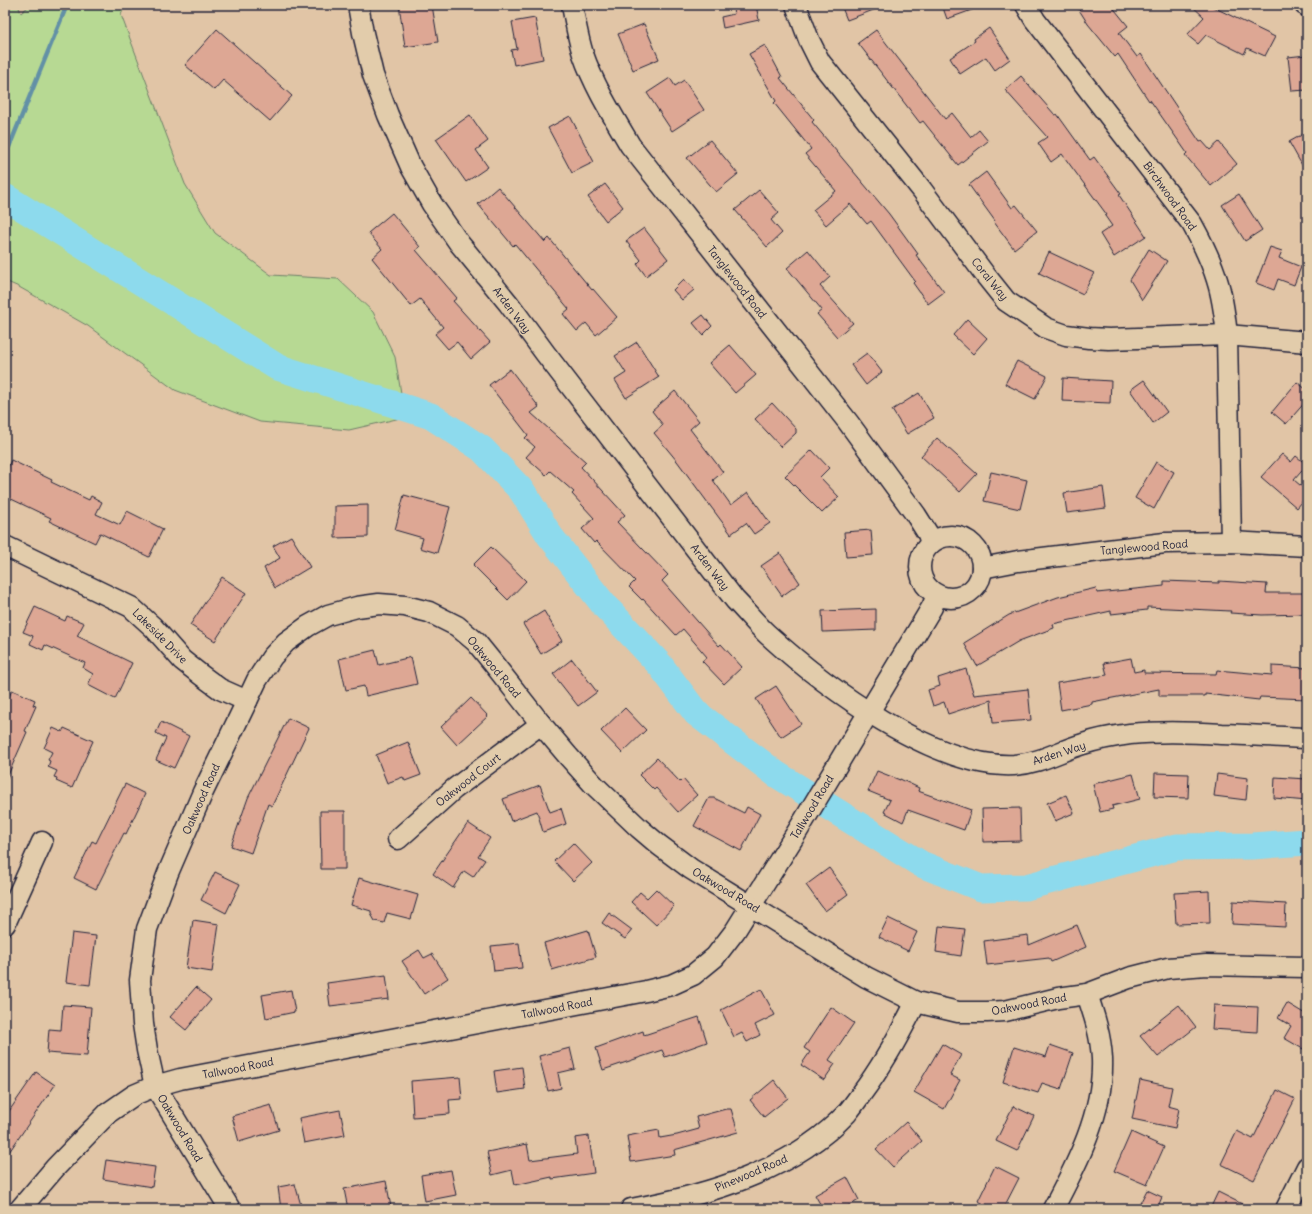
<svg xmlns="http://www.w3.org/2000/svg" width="1312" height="1214" font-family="Delius,sans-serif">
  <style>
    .green { fill: #b7d993; stroke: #6c7e67 }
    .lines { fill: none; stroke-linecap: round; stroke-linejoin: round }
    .stream { stroke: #6290a6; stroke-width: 4.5 }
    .river { stroke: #8ddaed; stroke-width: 27 }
    .building { fill: #dda794; stroke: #22223b }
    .minor-casing { stroke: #22223b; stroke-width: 23 }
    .minor { stroke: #e2ccab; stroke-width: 20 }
    .labels { text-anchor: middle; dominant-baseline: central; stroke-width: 3; stroke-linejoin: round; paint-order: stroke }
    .street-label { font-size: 11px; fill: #22223b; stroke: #e2ccab }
  </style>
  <rect width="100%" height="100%" fill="#e1c5a6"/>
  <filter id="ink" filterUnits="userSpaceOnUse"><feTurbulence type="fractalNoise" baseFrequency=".025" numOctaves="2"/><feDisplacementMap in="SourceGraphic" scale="8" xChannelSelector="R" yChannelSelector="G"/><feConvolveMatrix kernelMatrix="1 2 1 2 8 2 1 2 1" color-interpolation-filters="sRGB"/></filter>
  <g filter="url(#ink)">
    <!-- green -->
    <polygon class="green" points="5,5 18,5 21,13 30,5 125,5 121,15 185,184 215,233 271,275 338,279 373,312 395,357 405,417 349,430 260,422 175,390 88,326 19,287 5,281"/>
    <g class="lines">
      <!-- stream -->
      <polyline class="stream" points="5,151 9,147 67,5"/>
      <!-- river -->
      <polyline class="river" points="5,197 277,367 431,416 482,449 522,491 550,536 604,605 660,665 696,713 776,774 921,864 981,888 1026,887 1177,847 1252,846 1307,842"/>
    </g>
    <!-- building -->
    <g class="building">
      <polygon points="399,5 432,5 438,42 405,47"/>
      <polygon points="732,5 756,5 759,20 723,28 721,17 734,14"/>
      <polygon points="841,5 884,5 884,6 847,20"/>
      <polygon points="942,5 980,5 980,7 947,19"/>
      <polygon points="1076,5 1111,5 1128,26 1119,33 1137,57 1141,54 1200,142 1202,141 1210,150 1219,142 1237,164 1211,186 1185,155 1187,153 1150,100 1149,101 1118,54 1115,57 1088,24"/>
      <polygon points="1191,5 1209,5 1275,37 1265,56 1247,48 1244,54 1206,35 1198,44 1187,35 1204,17"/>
      <polygon points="535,18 543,59 514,65 511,50 517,49 512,22"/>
      <polygon points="644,24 659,59 633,70 618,34"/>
      <polygon points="989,28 1010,59 995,70 986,57 960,74 950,58 975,41 974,39"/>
      <polygon points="217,29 292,96 270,121 223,80 214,90 185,65"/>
      <polygon points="876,30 945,119 952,113 971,137 979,130 988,141 958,165 923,121 920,123 858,43"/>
      <polygon points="765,45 782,77 780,78 814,120 812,122 889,214 918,254 916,255 944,292 928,304 913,283 915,281 871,221 867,224 850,204 826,225 813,210 836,191 805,154 811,149 774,103 776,101 749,54"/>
      <polygon points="1306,55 1307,90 1292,91 1288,57"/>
      <polygon points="1021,76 1055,115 1057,114 1090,160 1094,157 1121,194 1119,195 1146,236 1114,257 1100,234 1112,226 1105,216 1107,215 1062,154 1051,162 1038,143 1047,137 1005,90"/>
      <polygon points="670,78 675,86 684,80 704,110 672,131 647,93"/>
      <polygon points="470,115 488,141 476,150 488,167 466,182 436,139"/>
      <polygon points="570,116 594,162 572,173 548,128"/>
      <polygon points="1307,132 1307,174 1289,142"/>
      <polygon points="710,140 738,174 716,192 687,158"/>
      <polygon points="986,172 1012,208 1016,205 1037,231 1014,249 994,222 995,221 969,185"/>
      <polygon points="605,184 623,207 606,221 588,197"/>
      <polygon points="498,187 545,242 549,238 592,290 593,289 617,317 596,335 586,323 577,331 563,314 569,309 515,244 513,246 478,204"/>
      <polygon points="759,190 779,213 771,220 782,233 767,247 735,210"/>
      <polygon points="1239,194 1262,230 1245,241 1222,205"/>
      <polygon points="392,213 420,247 416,250 457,298 453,301 490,342 471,359 457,342 448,349 435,334 443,327 420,299 411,306 372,258 382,249 368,233"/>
      <polygon points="644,228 668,259 646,276 637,264 641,260 626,241"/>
      <polygon points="1270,247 1282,251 1279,258 1301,267 1294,285 1278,279 1274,290 1256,283"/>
      <polygon points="1149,249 1167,261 1142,300 1130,280"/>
      <polygon points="808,250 830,277 820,286 853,323 837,337 817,314 822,310 787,268"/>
      <polygon points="1049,252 1094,273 1083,294 1039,273"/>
      <polygon points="684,279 694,290 682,300 673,290"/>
      <polygon points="703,315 712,326 703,335 693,323"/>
      <polygon points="967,319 987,338 973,354 953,335"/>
      <polygon points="637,342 659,377 626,398 615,380 626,373 615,356"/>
      <polygon points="730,345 756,375 735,393 709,363"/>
      <polygon points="867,353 882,372 866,385 851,365"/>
      <polygon points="1017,361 1047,376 1035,399 1005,384"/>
      <polygon points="510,369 539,407 531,413 586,462 581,467 625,515 617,522 668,575 662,581 719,646 721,644 742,667 724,684 702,661 707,657 683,629 676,635 643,599 642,600 629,587 635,581 596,541 594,543 582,529 594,518 572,494 574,492 550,471 546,475 526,457 535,447 525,438 528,435 489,385"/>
      <polygon points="1063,378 1111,381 1110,403 1062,401"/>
      <polygon points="1144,380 1167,412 1153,423 1130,390"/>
      <polygon points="1297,382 1307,390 1307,400 1286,424 1272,412"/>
      <polygon points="675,391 699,421 690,429 723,472 713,480 731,505 748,492 770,523 754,534 746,523 731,534 677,461 654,433 663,425 652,411"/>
      <polygon points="919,393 934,418 907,434 892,410"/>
      <polygon points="772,403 796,429 796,433 781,447 755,419"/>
      <polygon points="937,438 977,474 960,492 921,456"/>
      <polygon points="812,450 829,468 820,477 839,497 822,513 785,476"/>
      <polygon points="1282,454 1291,462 1296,456 1307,465 1294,480 1307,491 1307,496 1297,508 1261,477"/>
      <polygon points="11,460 52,480 51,482 89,500 91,496 102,502 96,514 120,525 127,511 163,529 149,557 100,533 95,543 49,521 51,518 5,496 5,474"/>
      <polygon points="1156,462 1174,472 1154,509 1135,498"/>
      <polygon points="991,472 1027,480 1020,509 984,501"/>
      <polygon points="1103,487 1106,508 1067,513 1064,493"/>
      <polygon points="404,495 450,507 437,553 420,548 423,538 395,530"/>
      <polygon points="368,505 368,537 335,538 335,506"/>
      <polygon points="871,530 873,555 846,557 844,532"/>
      <polygon points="291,536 310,567 275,588 264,568 280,558 273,546"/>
      <polygon points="491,547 526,581 508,600 473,565"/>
      <polygon points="780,553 800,583 782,596 761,566"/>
      <polygon points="222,577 246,593 215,641 190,625"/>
      <polygon points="1164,581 1219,583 1219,581 1267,584 1266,593 1307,593 1307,614 1262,615 1230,613 1231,611 1147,607 1147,610 1111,614 1111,611 1053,624 1054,628 1019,641 977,666 964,643 1009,615 1058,597 1096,588 1097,593 1164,586"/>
      <polygon points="35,607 65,621 67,616 84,623 77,636 132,663 115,699 88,685 93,674 83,668 85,663 45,645 43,650 30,644 33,636 23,632"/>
      <polygon points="876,609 876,630 823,632 822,611"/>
      <polygon points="544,611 562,641 541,654 523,624"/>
      <polygon points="375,650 379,665 411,657 417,684 366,696 364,686 346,690 339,659"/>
      <polygon points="1131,658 1134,672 1144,670 1144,673 1216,674 1217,670 1272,675 1272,666 1307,668 1307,699 1260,697 1259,700 1205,694 1205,696 1159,696 1159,689 1092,702 1092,704 1061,710 1057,683 1107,675 1104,663"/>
      <polygon points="572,659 597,692 578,706 553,674"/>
      <polygon points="966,669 974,695 1028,689 1031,720 993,723 991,700 948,714 944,702 933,706 928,690 940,686 938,678"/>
      <polygon points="776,686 801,724 781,737 756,699"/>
      <polygon points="12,690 35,700 33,705 36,706 25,731 27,732 5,782 5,696 9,697"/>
      <polygon points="471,698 488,716 457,745 441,727"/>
      <polygon points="625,708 646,730 622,753 601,731"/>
      <polygon points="288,718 309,728 272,806 268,804 251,853 231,846 248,798"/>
      <polygon points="161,722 189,736 174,768 156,760 166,738 156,733"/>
      <polygon points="53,728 62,732 64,728 93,741 72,788 56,781 57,778 54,777 57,771 48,767 50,761 48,760 52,752 44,748"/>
      <polygon points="408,742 421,775 405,781 403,777 387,783 376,755"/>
      <polygon points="657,758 680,782 683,779 697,795 678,812 656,788 654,790 639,775"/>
      <polygon points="877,771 900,780 900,779 919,788 918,791 971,810 964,830 908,810 903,822 884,812 890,800 868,791"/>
      <polygon points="1155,773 1189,774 1188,798 1154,797"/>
      <polygon points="1133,774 1140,799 1112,806 1113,809 1100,812 1093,784"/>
      <polygon points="1217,774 1248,778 1246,800 1214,796"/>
      <polygon points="1275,777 1307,779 1307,801 1274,798"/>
      <polygon points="125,784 145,794 126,834 124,833 96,889 74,878 92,841 96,843"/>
      <polygon points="540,785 550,812 561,808 566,824 543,832 537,811 511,821 503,799"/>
      <polygon points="1066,795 1074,813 1055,821 1047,803"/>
      <polygon points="709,798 714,798 744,813 747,807 760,814 741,851 694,826"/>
      <polygon points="1020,808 1021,841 983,842 982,809"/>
      <polygon points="320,811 345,811 345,869 321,869"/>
      <polygon points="468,823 490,838 478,856 485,860 473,877 464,871 453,888 433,874"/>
      <polygon points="573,843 592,863 573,881 554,861"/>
      <polygon points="829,868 848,894 825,911 806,885"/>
      <polygon points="215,872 240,884 226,913 201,900"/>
      <polygon points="359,878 418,895 411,919 387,913 384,923 375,921 371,914 371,911 351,905"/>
      <polygon points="656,889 674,906 656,925 631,902 640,892 647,898"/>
      <polygon points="1209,891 1210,923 1176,924 1174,893"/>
      <polygon points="1233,901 1286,904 1285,927 1232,924"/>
      <polygon points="609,913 632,930 625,939 602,923"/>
      <polygon points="888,918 917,932 908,951 879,937"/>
      <polygon points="193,920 219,924 212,972 186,968"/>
      <polygon points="1077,925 1086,947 1051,962 1049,958 987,965 984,941 1028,935 1029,945"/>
      <polygon points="939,926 965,929 961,956 936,952"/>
      <polygon points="588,930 596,957 552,970 544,943"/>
      <polygon points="72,933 96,936 90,985 66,982"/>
      <polygon points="519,943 522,968 494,971 491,946"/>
      <polygon points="419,950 424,958 432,954 448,978 424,994 402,961"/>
      <polygon points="386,975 389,999 330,1006 327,983"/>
      <polygon points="196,987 211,1000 186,1030 170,1017"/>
      <polygon points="761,989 775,1015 755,1025 760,1035 747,1042 742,1033 734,1037 721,1010"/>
      <polygon points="291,990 295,1012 266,1018 262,995"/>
      <polygon points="1287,1003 1307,1015 1307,1042 1303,1049 1284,1038 1291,1026 1278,1018"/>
      <polygon points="63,1005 91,1007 87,1056 47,1053 49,1029 61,1030"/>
      <polygon points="1179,1005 1196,1027 1158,1057 1140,1036"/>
      <polygon points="1214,1005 1258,1007 1257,1032 1212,1029"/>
      <polygon points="831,1007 854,1023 829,1060 835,1064 824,1080 801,1065 810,1052 804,1048"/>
      <polygon points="699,1017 707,1042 665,1057 662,1050 603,1070 596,1048 643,1031 644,1035"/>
      <polygon points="942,1044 961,1055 950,1075 960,1080 944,1109 914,1092"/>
      <polygon points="1050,1045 1073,1053 1061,1089 1042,1083 1038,1093 1003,1082 1014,1047 1046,1057"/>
      <polygon points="570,1048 575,1069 558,1073 561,1088 548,1091 539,1056"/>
      <polygon points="522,1067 525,1089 497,1093 494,1071"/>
      <polygon points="36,1072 55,1085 5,1158 5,1117"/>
      <polygon points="460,1077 462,1099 449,1100 450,1114 413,1117 411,1081"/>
      <polygon points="774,1080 788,1098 764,1117 750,1100"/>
      <polygon points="1140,1080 1172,1087 1168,1106 1179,1109 1175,1128 1132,1119"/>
      <polygon points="1277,1090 1295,1099 1254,1180 1221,1164 1237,1131 1253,1139"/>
      <polygon points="271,1105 279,1130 239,1142 232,1116"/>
      <polygon points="1013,1106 1034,1116 1017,1151 996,1141"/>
      <polygon points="726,1109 731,1109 738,1132 674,1150 675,1155 631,1162 627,1136 659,1130 660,1138 677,1135 699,1129 696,1117"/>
      <polygon points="340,1110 345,1135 304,1143 299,1118"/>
      <polygon points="906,1122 922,1141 893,1167 876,1149"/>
      <polygon points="1131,1132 1164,1147 1147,1185 1114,1171"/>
      <polygon points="589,1136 594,1173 552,1179 552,1177 515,1185 512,1170 492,1175 487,1152 527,1144 530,1160 577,1154 575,1138"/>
      <polygon points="106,1160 155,1167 152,1187 103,1179"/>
      <polygon points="995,1166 1019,1178 1003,1209 995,1209 978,1201"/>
      <polygon points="451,1170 456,1195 425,1201 421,1175"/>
      <polygon points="847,1177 859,1200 843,1209 823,1209 815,1195"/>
      <polygon points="386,1181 391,1207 381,1209 348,1209 344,1189"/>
      <polygon points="295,1184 302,1209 281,1209 278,1187"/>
      <polygon points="1147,1190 1162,1197 1157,1209 1137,1209"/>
      <polygon points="1218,1192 1252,1209 1210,1209"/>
    </g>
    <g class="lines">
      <!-- minor casing -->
      <g class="minor-casing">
        <g id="minor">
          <path d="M358 5 363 33 373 75 388 115 411 167 432 204 459 243 509 304 545 353 735 600C746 611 756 624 767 634 824 686 935 769 1014 765 1041 763 1059 751 1083 744 1098 739 1115 736 1130 734 1161 731 1191 732 1222 734 1250 735 1279 737 1307 738"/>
          <path d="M572 5C575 21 578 38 583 54 594 86 613 116 630 145L848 422 916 515 928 534 931 543"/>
          <polyline points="796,5 809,40 820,62 922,190 986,276 1006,301 1046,328 1066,335 1089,338 1109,339 1227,335 1307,342"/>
          <path d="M1026 5 1035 20 1192 224C1202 242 1211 260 1217 280 1223 298 1225 317 1227 335L1231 542"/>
          <polyline points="1305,5 1307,6"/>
          <circle cx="951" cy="567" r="31"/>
          <polyline points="5,546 131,607 153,627 182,660 201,675 220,689 247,701"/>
          <polyline points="982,568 1018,561 1165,543 1231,542 1307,546"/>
          <polyline points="398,839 454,789 541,724"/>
          <polyline points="5,924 42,842"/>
          <polyline points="20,1209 55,1168 108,1113 134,1095 155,1086 180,1079 646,991 671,985 693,975 715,957 735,931 797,832 932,607 937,595"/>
          <polyline points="230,1209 155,1086 147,1050 143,1024 140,980 147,929 168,873 203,792 247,701 257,680 272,657 286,642 308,626 328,615 357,607 379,604 405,606 429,612 457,626 476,642 493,663 541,724 568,756 594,785 639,828 659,845 691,869 866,977 916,1002 958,1012 987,1012 1005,1011 1058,998 1087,994 1129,978 1168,968 1206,965 1307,967"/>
          <path d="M631 1209C708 1195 792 1171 847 1113 852 1107 857 1100 862 1093 883 1065 900 1034 916 1002"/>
          <path d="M1053 1209C1077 1164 1104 1112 1102 1059 1101 1036 1094 1015 1087 994"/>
          <polyline points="1286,1209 1307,1167"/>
        </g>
      </g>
      <!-- minor -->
      <use href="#minor" class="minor"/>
    </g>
  </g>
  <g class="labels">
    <!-- street labels -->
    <g class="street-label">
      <text transform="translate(1170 196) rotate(54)">Birchwood Road</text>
      <text transform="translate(990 279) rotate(51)">Coral Way</text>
      <text transform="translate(737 282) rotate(52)">Tanglewood Road</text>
      <text transform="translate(512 310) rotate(53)">Arden Way</text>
      <text transform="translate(1144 547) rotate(-5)">Tanglewood Road</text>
      <text transform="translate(710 567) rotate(52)">Arden Way</text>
      <text transform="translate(160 636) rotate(45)">Lakeside Drive</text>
      <text transform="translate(494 667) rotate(50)">Oakwood Road</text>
      <text transform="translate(1059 753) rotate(-18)">Arden Way</text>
      <text transform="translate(468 780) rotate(-38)">Oakwood Court</text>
      <text transform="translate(201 799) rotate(-66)">Oakwood Road</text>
      <text transform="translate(812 807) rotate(-59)">Tallwood Road</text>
      <text transform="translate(726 890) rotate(31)">Oakwood Road</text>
      <text transform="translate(1029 1004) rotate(-11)">Oakwood Road</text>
      <text transform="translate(557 1008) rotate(-11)">Tallwood Road</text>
      <text transform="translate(238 1068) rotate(-11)">Tallwood Road</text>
      <text transform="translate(180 1128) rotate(59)">Oakwood Road</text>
      <text transform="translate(751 1173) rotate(-23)">Pinewood Road</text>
    </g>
  </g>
  <!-- margin -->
  <rect width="1312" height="1214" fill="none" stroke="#e2ccab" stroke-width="20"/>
  <rect x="10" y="10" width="1292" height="1194" fill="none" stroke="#22223b" stroke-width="1.5" filter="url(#ink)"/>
</svg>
